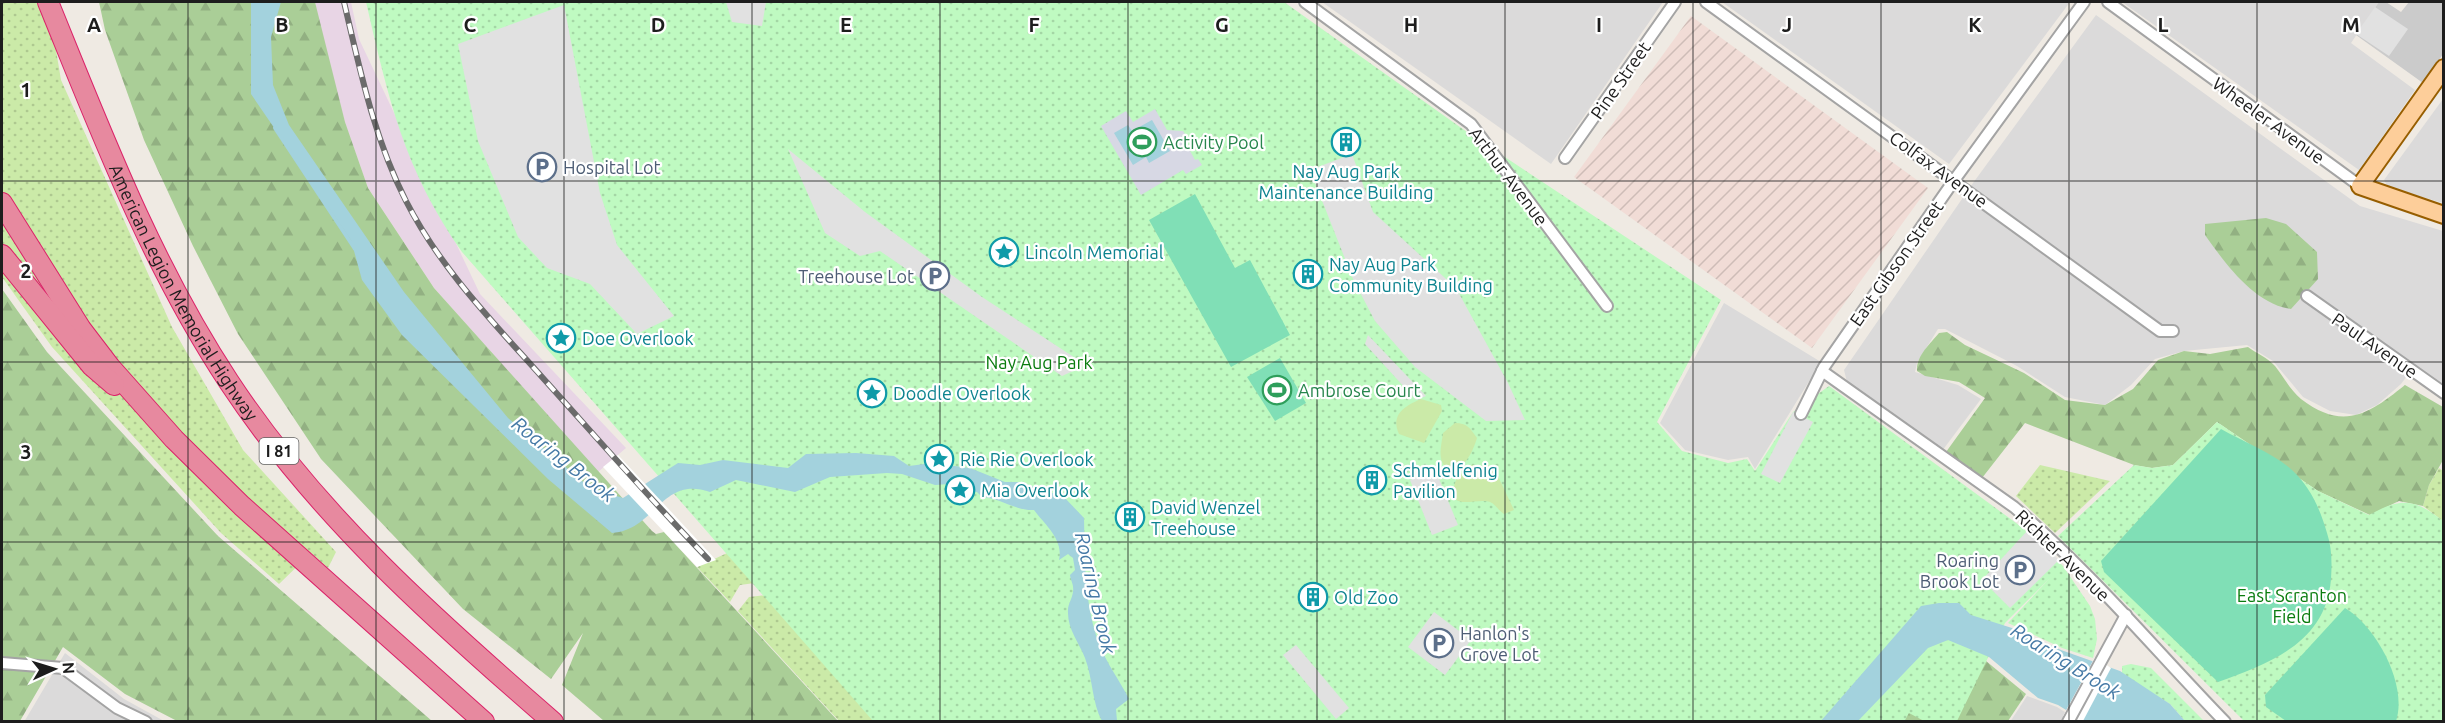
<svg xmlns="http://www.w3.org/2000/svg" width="2445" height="723" font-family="Ubuntu,sans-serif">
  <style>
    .residential { fill: #dbdada }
    .industrial { fill: #e8d5e5 }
    .religious { fill: #cbcbcb }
    .military { fill: url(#military-furrows) }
    .grass { fill: url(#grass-dots) }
    .forest { fill: url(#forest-firs) }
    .park { fill: url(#park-dots) }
    .garden { fill: #cbeaa8 }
    .pitch { fill: #80dfb6 }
    .parking { fill: #e1e1e1 }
    .plaza { fill: #d7d8e4 }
    .water { fill: #a3d2dd }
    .pier { fill: #fff }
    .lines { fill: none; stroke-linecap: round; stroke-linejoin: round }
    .stream { stroke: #a3d2dd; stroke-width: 4 }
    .street-casing { stroke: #a4a4a4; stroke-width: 14 }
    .primary-casing { stroke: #975e00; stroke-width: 20 }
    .highway-casing { stroke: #db2269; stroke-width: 22 }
    .street { stroke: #fff; stroke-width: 10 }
    .primary { stroke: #fdce9a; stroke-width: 16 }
    .highway { stroke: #e7899f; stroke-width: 20 }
    .rail-casing { stroke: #6b6b6b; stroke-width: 6 }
    .rail { stroke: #fff; stroke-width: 4; stroke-dasharray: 11; stroke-linecap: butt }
    .grid { fill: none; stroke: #1d1d1d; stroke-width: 1.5; stroke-opacity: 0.55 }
    .labels { text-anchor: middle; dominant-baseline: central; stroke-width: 4.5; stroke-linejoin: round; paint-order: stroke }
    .shield { fill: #fff; stroke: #616161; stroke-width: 1.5 }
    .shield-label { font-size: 16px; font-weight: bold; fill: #1d1d1d }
    .street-label { font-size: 18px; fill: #1d1d1d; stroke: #fff }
    .leisure-label { font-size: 18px; fill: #27864d; stroke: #fff; text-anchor: start }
    .service-label { font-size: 18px; fill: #4e5e75; stroke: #fff; text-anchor: start }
    .culture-label { font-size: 18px; fill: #0d838f; stroke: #fff; text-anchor: start }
    .park-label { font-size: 18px; fill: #0a7c0f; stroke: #fff }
    .water-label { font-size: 20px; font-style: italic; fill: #467aa6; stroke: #fff }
    .grid-label { font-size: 20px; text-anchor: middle; font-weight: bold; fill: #1d1d1d; stroke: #fff; stroke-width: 4.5; stroke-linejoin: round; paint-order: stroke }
  </style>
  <defs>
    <pattern id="military-furrows" width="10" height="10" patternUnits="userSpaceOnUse" patternTransform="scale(1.5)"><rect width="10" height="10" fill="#f1dcd6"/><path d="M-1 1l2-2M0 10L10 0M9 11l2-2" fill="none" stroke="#cebcb7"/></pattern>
    <pattern id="grass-dots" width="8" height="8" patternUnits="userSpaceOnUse" patternTransform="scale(1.5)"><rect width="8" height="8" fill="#cbeaa8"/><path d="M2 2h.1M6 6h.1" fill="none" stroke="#aec890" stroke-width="1.8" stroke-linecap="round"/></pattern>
    <pattern id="forest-firs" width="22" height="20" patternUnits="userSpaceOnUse" patternTransform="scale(1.5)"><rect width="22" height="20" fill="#aace97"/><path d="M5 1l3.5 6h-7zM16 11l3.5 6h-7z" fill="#92b082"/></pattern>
    <pattern id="park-dots" width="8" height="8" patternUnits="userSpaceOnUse" patternTransform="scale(1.5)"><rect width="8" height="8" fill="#bffac1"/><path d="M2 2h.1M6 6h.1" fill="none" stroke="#a4d6a5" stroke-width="1.8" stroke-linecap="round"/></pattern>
  </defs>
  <rect width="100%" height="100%" fill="#efeae3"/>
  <!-- residential -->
  <g class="residential">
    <polygon points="1322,2 1663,2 1551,164"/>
    <polygon points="1722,2 2070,2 1949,164"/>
    <polygon points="2122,2 2379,2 2351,43 2415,90 2359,170"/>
    <polygon points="2096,15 2360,206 2443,231 2443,389 2413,368 2401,384 2377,405 2356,415 2330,411 2303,397 2273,361 2247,345 2184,351 2155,359 2131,385 2105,405 2065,397 2017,366 1945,329 1938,329 1917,363 1915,372 1958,385 1981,399 1942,451 1847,382 1844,370 1973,183"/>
    <polygon points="2443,99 2443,203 2388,187 2384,180"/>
    <polygon points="1724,303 1821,362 1755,469 1748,457 1728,460 1685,450 1660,423"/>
    <polygon points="65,653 124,699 164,721 24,722"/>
    <polygon points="2027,696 2057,707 2079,721 2010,722"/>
  </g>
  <!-- industrial -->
  <polygon class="industrial" points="315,2 351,2 359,39 480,294 626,448 598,472 434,288 368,188 346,126 321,35"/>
  <!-- religious -->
  <polygon class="religious" points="2379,2 2386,2 2401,12 2409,2 2443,2 2443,54 2423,83 2356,35"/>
  <!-- military -->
  <polygon class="military" points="1691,16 1928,188 1812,348 1574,177"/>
  <!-- grass -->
  <g class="grass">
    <polygon points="2,2 48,2 61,80 172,327 243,450 336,552 328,568 311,553 279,584 221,533 52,347 2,277"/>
    <polygon points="2040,465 2110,481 2055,533 2016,496"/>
    <polygon points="2439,468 2443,471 2443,521 2423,506 2429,485"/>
    <polygon points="740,547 932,721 839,721 738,611 749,597 766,595 762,582 740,585 730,602 697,567"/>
  </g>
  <!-- forest -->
  <g class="forest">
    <polygon points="99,2 315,2 345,122 368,188 434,288 652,531 656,534 664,532 838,721 604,721 562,685 583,633 551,679 463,609 321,459 238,334 193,246 144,140 105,30"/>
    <path d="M2266 218 2286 224 2317 252 2318 279 2291 309C2254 304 2225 263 2205 235V224Z"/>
    <polygon points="2,289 47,352 218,536 432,721 177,721 125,694 63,647 20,721 2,721"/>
    <path d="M1947 332 1965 345 2024 373 2065 400 2105 405 2133 389 2158 360 2184 351 2210 354 2248 347C2256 353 2268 358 2275 366 2283 376 2291 391 2301 399 2344 432 2370 413 2405 385L2443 407V460L2429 485 2423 506 2399 501 2370 515 2318 491 2217 422 2173 465 2152 468 2134 465 2025 423 1982 478 1946 452 1985 398 1959 382 1925 376 1917 371C1916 356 1930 344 1939 333Z"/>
    <polygon points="1966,649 1986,661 2026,694 2008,721 1867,722"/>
  </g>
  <!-- park -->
  <g class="park">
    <path d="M366 2H1284L1467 132 1721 300 1657 422 1682 451 1728 463 1747 459 1755 471 1793 412 1829 386 2027 531 2063 566 2090 606 2095 619 2097 639 2093 658 2062 648 2008 623 2050 578 2005 623 1957 721H1924L1909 713 1904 722 873 721 462 252C404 170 388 97 366 2Z"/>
    <path d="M2217 422 2318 491 2369 515C2402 497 2415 499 2443 521V721H2244L2058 536 2134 465 2152 468 2173 465Z"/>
    <polygon points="2131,664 2151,668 2204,721 2185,721 2170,704 2122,675 2122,666"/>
  </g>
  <!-- garden -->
  <g class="garden">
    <path d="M1421 399 1441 405 1442 411 1424 443 1399 434C1390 414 1405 406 1421 399Z"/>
    <path d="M1455 423C1467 423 1470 428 1477 438 1473 451 1466 467 1451 472 1436 461 1441 449 1443 433Z"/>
    <path d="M1472 465 1494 468 1514 510 1504 514C1499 511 1495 504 1490 502 1478 497 1448 512 1454 487 1456 476 1464 470 1472 465Z"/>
  </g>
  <!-- pitch -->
  <g class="pitch">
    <polygon points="1195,194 1235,268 1250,260 1290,335 1231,367 1149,220"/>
    <polygon points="1280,358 1306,403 1275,421 1247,377"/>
    <path d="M2221 429C2242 441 2275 454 2292 470 2311 488 2320 509 2327 533 2332 548 2332 564 2331 579 2326 643 2270 663 2218 682L2104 572 2101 561Z"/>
    <path d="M2345 608C2376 626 2408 685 2396 721H2286L2266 707 2265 695Z"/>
  </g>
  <!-- parking -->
  <g class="parking">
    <polygon points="726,2 766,2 762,26 732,22"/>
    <polygon points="564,5 600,193 617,245 674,316 637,334 590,284 547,268 518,237 478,141 458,44"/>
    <polygon points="2375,7 2408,29 2389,56 2356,34"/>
    <polygon points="788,149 865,212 982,297 1086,365 1062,376 880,251 860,256 825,233"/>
    <polygon points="1352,154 1373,212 1456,288 1508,383 1525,420 1486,421 1415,367 1375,321 1353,279 1310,170"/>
    <polygon points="1368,335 1426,396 1416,400 1365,344"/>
    <polygon points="1793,412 1813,422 1780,483 1761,474"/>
    <polygon points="1435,469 1458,525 1432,535 1410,480"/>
    <polygon points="2027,531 2059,560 2010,608 1982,580"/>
    <polygon points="1434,612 1471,640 1445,675 1408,647"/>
    <polygon points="1296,645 1349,708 1336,719 1283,655"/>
  </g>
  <!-- plaza -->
  <polygon class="plaza" points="1155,109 1167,130 1183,131 1185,134 1182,136 1195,160 1198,159 1202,165 1186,174 1183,170 1141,195 1101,126 1126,111 1133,122"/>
  <!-- water -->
  <g class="water">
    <path d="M251 2H281L271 37 273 85 289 125 404 292 508 418 589 487 623 498 678 463 700 465 723 460 788 468 806 454 856 453 894 456 909 466 932 463 970 468 1005 482H1020L1064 497 1084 518C1085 561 1084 605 1100 646 1107 664 1120 681 1129 699L1116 709 1117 721H1102C1092 703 1093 679 1085 658 1079 642 1067 629 1068 610 1068 604 1072 599 1073 592 1074 584 1071 582 1070 575L1075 570 1073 558 1068 554 1059 560C1064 539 1044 524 1034 510 1016 511 1000 498 982 497L977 492 960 490 949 484 935 485 902 474 887 473 830 477 795 492 736 480 710 492C661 475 656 530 612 533L548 479 402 335 362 280 351 240 251 94Z"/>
    <polygon points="1152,120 1170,151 1149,163 1146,157 1133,165 1114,133 1128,125 1132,131"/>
    <polygon points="1939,603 1959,603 1971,615 2012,628 2061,650 2120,671 2170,704 2185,721 2084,721 2058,705 2038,698 1989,657 1948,640 1928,648 1858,721 1820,722 1921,606"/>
  </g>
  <!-- pier -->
  <g class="pier">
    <polygon points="618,455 663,503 716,560 697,567 603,467"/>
    <polygon points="2095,657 2111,668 2083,721 2071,721 2063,716"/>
  </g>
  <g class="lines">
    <!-- stream -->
    <polyline class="stream" points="275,128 355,249"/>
    <!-- street casing -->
    <g class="street-casing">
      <g id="street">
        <polyline points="1305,2 1471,124 1607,306"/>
        <polyline points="1706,2 2160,331 2173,331"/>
        <polyline points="2108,2 2360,186"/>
        <polyline points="1565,158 1675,2"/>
        <polyline points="2307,296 2444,393"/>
        <path d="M1822 371 2014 507C2091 572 2155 650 2225 722"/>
        <polyline points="1801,414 1824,367 1955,179 2084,2"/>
        <polyline points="2,663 63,668 117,708 146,722"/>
        <polyline points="2068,722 2126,615"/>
      </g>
    </g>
    <!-- primary casing -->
    <g class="primary-casing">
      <polyline id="primary" points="2444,68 2360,186 2444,215"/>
    </g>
    <!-- highway casing -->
    <g class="highway-casing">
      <g id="highway">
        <path id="s1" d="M48 2C101 132 151 264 229 382 316 514 434 619 553 722"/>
        <polyline points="2,203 81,329 110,367 174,439 242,506 484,722"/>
        <polyline points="2,255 92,366 114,385"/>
      </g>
    </g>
    <!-- street -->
    <use href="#street" class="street"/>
    <!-- primary -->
    <use href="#primary" class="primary"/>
    <!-- highway -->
    <use href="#highway" class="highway"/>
    <!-- rail casing -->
    <g class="rail-casing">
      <path id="rail" d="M344 2C360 70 374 138 406 201 440 268 493 322 542 377 597 438 651 500 708 559"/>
    </g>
    <!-- rail -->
    <use href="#rail" class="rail"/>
  </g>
  <!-- grid -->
  <path class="grid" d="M188 2V722M376 2V722M564 2V722M752 2V722M940 2V722M1128 2V722M1317 2V722M1505 2V722M1693 2V722M1881 2V722M2069 2V722M2257 2V722M2 181H2444M2 362H2444M2 542H2444"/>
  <!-- icons -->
  <defs>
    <g id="stadium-ring" transform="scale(1.5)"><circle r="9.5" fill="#fff" stroke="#2e9e5b" stroke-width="1.5"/><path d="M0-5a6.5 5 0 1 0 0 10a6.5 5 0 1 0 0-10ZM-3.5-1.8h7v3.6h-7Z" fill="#2e9e5b"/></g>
    <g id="building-ring" transform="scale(1.5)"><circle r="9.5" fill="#fff" stroke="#0f9aa8" stroke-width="1.5"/><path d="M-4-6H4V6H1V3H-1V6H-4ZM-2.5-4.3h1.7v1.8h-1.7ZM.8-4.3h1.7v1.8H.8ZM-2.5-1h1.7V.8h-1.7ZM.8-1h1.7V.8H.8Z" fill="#0f9aa8"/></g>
    <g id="parking-ring" transform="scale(1.5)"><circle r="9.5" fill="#fff" stroke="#5c6f8a" stroke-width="1.5"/><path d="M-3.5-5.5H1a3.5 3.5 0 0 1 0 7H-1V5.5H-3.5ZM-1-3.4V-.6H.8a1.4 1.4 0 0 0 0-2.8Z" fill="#5c6f8a"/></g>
    <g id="sight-ring" transform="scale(1.5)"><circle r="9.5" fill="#fff" stroke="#0f9aa8" stroke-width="1.5"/><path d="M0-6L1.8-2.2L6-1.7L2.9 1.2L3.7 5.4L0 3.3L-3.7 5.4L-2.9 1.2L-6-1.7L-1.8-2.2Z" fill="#0f9aa8"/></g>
  </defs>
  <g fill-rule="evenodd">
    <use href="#stadium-ring" x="1142" y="142"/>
    <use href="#building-ring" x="1346" y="142"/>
    <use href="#parking-ring" x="542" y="167"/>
    <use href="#sight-ring" x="1004" y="252"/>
    <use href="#building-ring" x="1308" y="274"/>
    <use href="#parking-ring" x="935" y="276"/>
    <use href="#sight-ring" x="561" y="338"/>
    <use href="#stadium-ring" x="1277" y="390"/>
    <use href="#sight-ring" x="872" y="393"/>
    <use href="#sight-ring" x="939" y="459"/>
    <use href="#building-ring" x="1372" y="480"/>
    <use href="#sight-ring" x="960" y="490"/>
    <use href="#building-ring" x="1130" y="517"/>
    <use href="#parking-ring" x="2020" y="570"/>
    <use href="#building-ring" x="1313" y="597"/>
    <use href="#parking-ring" x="1439" y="643"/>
  </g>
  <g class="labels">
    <!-- shield labels -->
    <rect class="shield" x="259.5" y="438" width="39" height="26" rx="4.5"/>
    <g class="shield-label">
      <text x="279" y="451">I 81</text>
    </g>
    <!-- street labels -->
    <g class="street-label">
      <text transform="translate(1620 80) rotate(-55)">Pine Street</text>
      <text transform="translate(2269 120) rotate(36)">Wheeler Avenue</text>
      <text transform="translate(1939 169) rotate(36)">Colfax Avenue</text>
      <text transform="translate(1509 176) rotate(53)">Arthur Avenue</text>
      <text transform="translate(1896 263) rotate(-55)">East Gibson Street</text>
      <text stroke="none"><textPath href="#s1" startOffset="321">American Legion Memorial Highway</textPath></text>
      <text transform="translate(2375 345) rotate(35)">Paul Avenue</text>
      <text transform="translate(2063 555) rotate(44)">Richter Avenue</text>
    </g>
    <!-- leisure labels -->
    <g class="leisure-label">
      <text x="1163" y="142">Activity Pool</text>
      <text x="1298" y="390">Ambrose Court</text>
    </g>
    <!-- service labels -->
    <g class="service-label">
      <text x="563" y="167">Hospital Lot</text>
      <text x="914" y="276" text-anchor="end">Treehouse Lot</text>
      <text x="1999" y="560" text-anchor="end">Roaring<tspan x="1999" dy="21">Brook Lot</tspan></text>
      <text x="1460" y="633">Hanlon's<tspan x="1460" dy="21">Grove Lot</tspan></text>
    </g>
    <!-- culture labels -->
    <g class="culture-label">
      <text x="1346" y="171" text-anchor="middle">Nay Aug Park<tspan x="1346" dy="21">Maintenance Building</tspan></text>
      <text x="1025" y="252">Lincoln Memorial</text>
      <text x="1329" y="264">Nay Aug Park<tspan x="1329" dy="21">Community Building</tspan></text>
      <text x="582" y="338">Doe Overlook</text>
      <text x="893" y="393">Doodle Overlook</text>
      <text x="960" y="459">Rie Rie Overlook</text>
      <text x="1393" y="470">Schmlelfenig<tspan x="1393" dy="21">Pavilion</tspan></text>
      <text x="981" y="490">Mia Overlook</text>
      <text x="1151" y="507">David Wenzel<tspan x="1151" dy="21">Treehouse</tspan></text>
      <text x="1334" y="597">Old Zoo</text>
    </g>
    <!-- park labels -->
    <g class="park-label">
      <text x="1039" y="362">Nay Aug Park</text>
      <text x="2292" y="595">East Scranton<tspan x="2292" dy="21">Field</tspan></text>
    </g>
    <!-- water labels -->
    <g class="water-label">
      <text transform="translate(564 459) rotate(38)">Roaring Brook</text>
      <text transform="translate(1096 593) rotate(77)">Roaring Brook</text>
      <text transform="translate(2066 661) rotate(32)">Roaring Brook</text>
    </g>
  </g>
  <g class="grid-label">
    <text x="94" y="32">A</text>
    <text x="282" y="32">B</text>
    <text x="470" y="32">C</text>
    <text x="658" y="32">D</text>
    <text x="846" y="32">E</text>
    <text x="1034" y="32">F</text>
    <text x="1222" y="32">G</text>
    <text x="1411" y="32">H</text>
    <text x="1599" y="32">I</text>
    <text x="1787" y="32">J</text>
    <text x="1975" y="32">K</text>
    <text x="2163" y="32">L</text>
    <text x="2351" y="32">M</text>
    <text x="26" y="97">1</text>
    <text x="26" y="278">2</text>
    <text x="26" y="459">3</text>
  </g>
  <!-- border -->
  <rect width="2445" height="723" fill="none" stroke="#1d1d1d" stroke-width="6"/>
  <!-- north arrow -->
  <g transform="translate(54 669) rotate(86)" stroke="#ffffff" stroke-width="4.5" paint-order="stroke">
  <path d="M0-4.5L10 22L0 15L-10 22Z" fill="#1d1d1d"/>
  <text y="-9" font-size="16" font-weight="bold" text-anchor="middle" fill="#1d1d1d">N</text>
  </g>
</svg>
